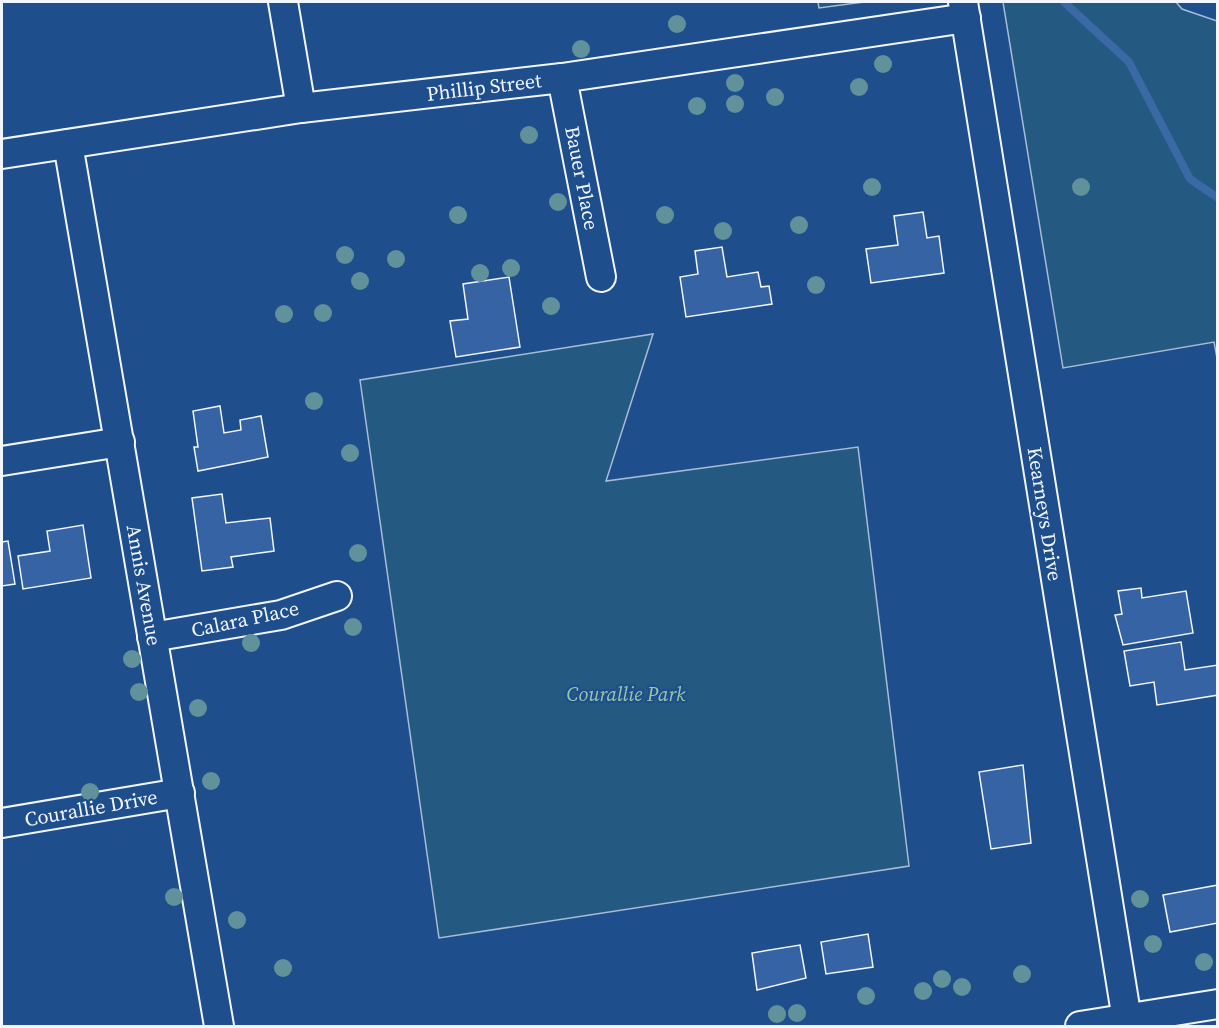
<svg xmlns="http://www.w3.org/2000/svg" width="1219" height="1028" font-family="'Source Serif 4',serif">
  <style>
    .green { fill: #245a82; stroke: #a8bbd7; stroke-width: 1.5 }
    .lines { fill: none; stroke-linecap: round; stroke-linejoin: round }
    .stream { stroke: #3b69a3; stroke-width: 8 }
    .building { fill: #3563a3; stroke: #f2f6ff; stroke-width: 1.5 }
    .minor-casing { stroke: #f2f6ff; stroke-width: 32 }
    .minor { stroke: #1f4e8c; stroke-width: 28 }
    .tree { fill: #61919a }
    .labels { text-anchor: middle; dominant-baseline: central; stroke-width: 4.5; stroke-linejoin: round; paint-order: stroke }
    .street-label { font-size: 20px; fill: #f2f6ff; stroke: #1f4e8c }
    .park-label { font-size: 20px; font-style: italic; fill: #97c8a6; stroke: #1f4e8c }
  </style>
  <rect width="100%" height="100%" fill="#1f4e8c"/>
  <!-- green -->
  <g class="green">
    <polygon points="818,2 864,2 819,8"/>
    <polygon points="1003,2 1176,2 1182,9 1217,21 1217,358 1214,342 1063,368"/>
    <polygon points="653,334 606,481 858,447 909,866 439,938 360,380"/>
  </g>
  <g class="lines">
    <!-- stream -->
    <polyline class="stream" points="1064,2 1129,62 1190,179 1218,198"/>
  </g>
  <!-- building -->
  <g class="building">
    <polygon points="923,212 927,238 939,236 944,273 871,283 866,249 898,245 894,216"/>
    <polygon points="722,247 727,277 758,272 761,287 769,286 772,304 686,317 680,277 698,274 695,251"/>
    <polygon points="509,277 520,347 456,357 450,321 468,319 463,284"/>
    <polygon points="220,406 224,433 241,430 240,420 261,416 268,457 198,471 194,447 198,447 193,411"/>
    <polygon points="222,494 226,523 270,518 274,551 231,557 233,567 202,571 192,498"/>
    <polygon points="83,525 91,578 23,589 18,556 50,551 47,531"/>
    <polygon points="8,541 15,584 2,586 2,542"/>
    <polygon points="1141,588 1142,598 1186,591 1193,633 1123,645 1115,615 1122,614 1118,591"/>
    <polygon points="1181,642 1185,670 1218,665 1218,695 1157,705 1154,682 1130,686 1124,651"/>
    <polygon points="1023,765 1031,843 991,849 979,772"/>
    <polygon points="1218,885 1218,923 1170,932 1163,895"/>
    <polygon points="868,934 873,967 826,974 821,942"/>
    <polygon points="800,945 806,978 757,990 752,953"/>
  </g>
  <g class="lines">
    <!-- minor casing -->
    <g class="minor-casing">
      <g id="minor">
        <polyline points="283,2 301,108"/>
        <polyline points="963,2 1128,1026"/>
        <polyline points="562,78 601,277"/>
        <polyline points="68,144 219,1026"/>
        <polyline points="2,154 301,108 562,78 966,18"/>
        <polyline points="2,461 120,442"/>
        <polyline points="152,637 281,615 337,596"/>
        <polyline points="2,823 180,793"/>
        <polyline points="1080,1026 1218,1004"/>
      </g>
    </g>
    <!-- minor -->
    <use href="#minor" class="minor"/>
  </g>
  <!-- trees -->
  <g class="tree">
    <circle cx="677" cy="24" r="9"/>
    <circle cx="581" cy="49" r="9"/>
    <circle cx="883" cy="64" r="9"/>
    <circle cx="735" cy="83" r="9"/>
    <circle cx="859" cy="87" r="9"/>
    <circle cx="775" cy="97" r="9"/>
    <circle cx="735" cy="104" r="9"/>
    <circle cx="697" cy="106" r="9"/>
    <circle cx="529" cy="135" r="9"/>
    <circle cx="872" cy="187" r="9"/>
    <circle cx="1081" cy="187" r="9"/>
    <circle cx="558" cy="202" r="9"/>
    <circle cx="458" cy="215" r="9"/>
    <circle cx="665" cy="215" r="9"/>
    <circle cx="799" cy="225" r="9"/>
    <circle cx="723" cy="231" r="9"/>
    <circle cx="345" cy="255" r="9"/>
    <circle cx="396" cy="259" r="9"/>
    <circle cx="511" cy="268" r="9"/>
    <circle cx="480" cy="273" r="9"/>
    <circle cx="360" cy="281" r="9"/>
    <circle cx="816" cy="285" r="9"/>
    <circle cx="551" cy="306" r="9"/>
    <circle cx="323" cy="313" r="9"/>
    <circle cx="284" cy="314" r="9"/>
    <circle cx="314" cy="401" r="9"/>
    <circle cx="350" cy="453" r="9"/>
    <circle cx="358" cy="553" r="9"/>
    <circle cx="353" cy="627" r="9"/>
    <circle cx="251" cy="643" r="9"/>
    <circle cx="132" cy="659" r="9"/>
    <circle cx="139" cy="692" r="9"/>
    <circle cx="198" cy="708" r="9"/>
    <circle cx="211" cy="781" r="9"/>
    <circle cx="90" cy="792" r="9"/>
    <circle cx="174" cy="897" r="9"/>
    <circle cx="1140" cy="899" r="9"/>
    <circle cx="237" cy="920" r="9"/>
    <circle cx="1153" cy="944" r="9"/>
    <circle cx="1204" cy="962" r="9"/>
    <circle cx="283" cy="968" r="9"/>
    <circle cx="1022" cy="974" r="9"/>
    <circle cx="942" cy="979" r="9"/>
    <circle cx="962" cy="987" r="9"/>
    <circle cx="923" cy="991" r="9"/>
    <circle cx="866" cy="996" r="9"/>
    <circle cx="797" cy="1013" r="9"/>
    <circle cx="777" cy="1014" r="9"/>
  </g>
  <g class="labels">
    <!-- street labels -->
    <g class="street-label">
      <text transform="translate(484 87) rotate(-7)">Phillip Street</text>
      <text transform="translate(582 178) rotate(79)">Bauer Place</text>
      <text transform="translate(1045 514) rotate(81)">Kearneys Drive</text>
      <text transform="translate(144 585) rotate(80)">Annis Avenue</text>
      <text transform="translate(245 619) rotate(-12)">Calara Place</text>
      <text transform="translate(91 808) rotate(-10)">Courallie Drive</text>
    </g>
    <!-- park labels -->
    <g class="park-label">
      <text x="626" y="694">Courallie Park</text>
    </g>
  </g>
  <!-- border -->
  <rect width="1219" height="1028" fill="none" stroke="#f2f6ff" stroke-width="6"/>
</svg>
